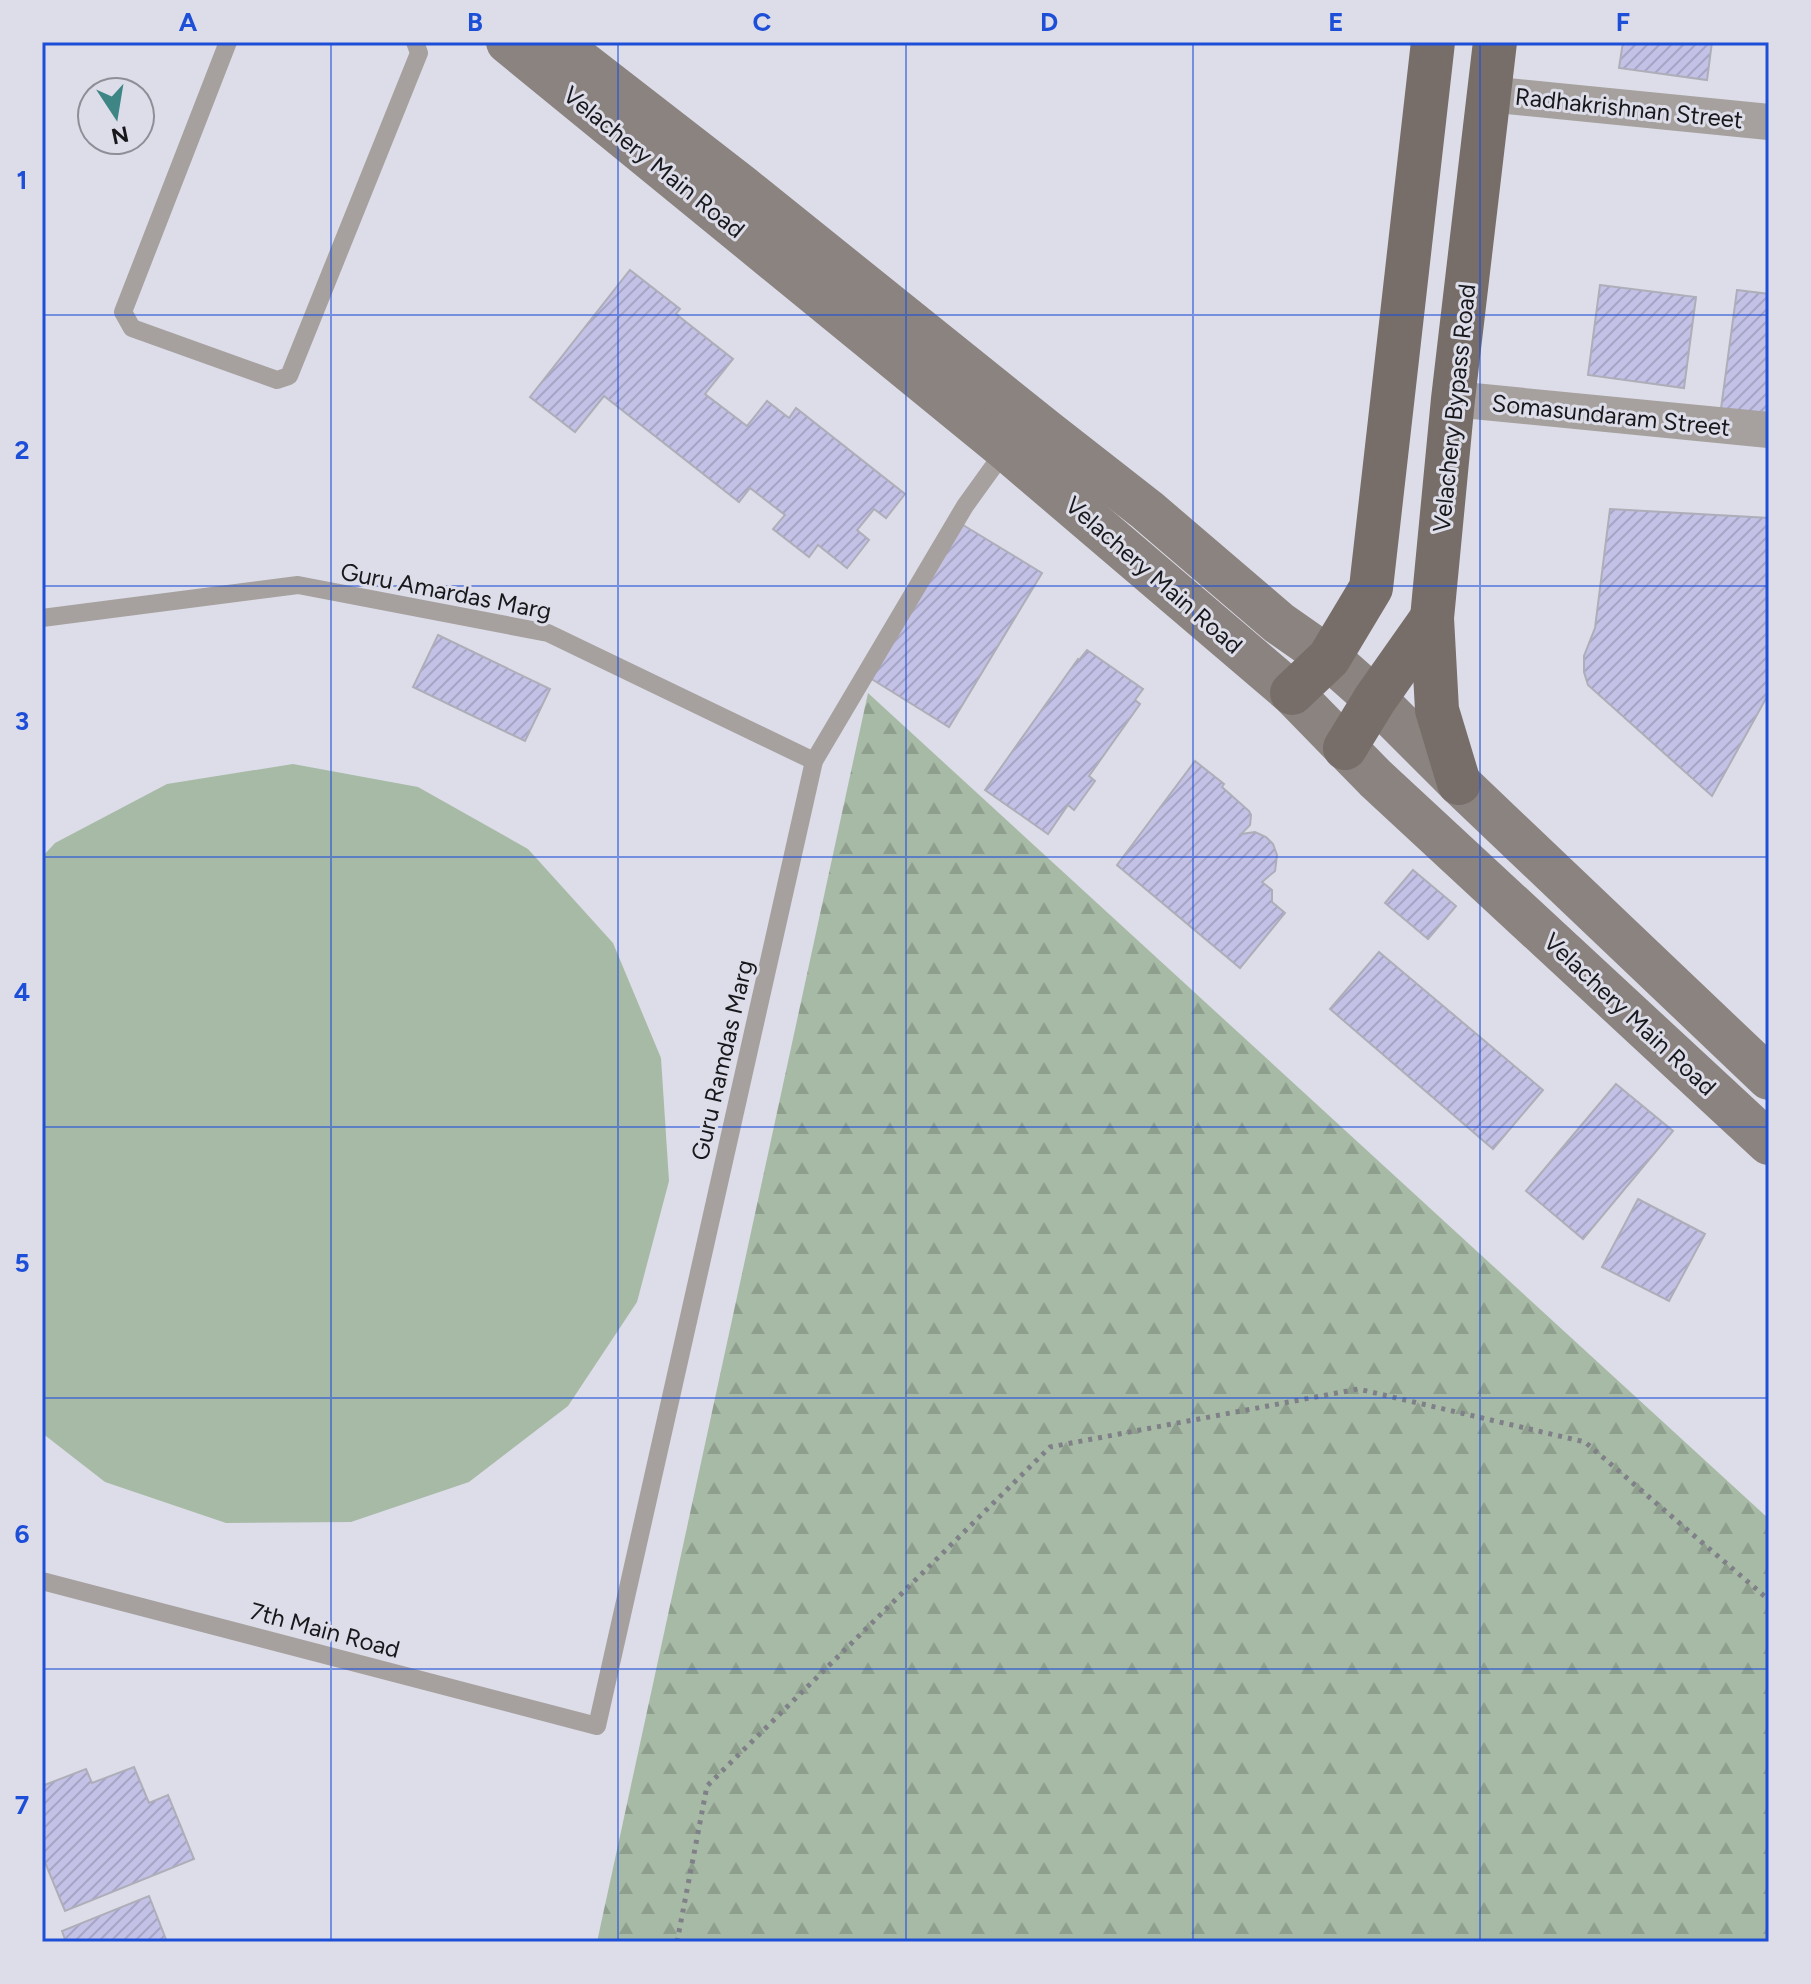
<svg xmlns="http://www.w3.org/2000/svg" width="1811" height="1984" font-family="Figtree,sans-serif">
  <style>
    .green { fill: #a7baa6 }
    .forest { fill: url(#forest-firs) }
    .building { fill: url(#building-hatch); stroke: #aeaeb9; stroke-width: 2 }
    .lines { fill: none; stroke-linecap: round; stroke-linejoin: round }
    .path { stroke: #808088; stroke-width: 5; stroke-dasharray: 4 6; stroke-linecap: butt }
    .service { stroke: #a6a19e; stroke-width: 18 }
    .minor { stroke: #a6a19e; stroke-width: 36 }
    .secondary { stroke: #8b837f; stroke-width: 44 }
    .primary { stroke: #776e69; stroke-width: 44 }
    .grid { fill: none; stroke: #1d4ed8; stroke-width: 2; stroke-opacity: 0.55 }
    .labels { text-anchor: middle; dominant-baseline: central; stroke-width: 6; stroke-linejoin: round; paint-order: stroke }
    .street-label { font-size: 24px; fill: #18181c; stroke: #dddde9 }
    .neatline { fill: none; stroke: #1d4ed8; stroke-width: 3 }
    .grid-label { font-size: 26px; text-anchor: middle; font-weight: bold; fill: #1d4ed8 }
  </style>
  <defs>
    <pattern id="forest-firs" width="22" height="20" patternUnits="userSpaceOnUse" patternTransform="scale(2)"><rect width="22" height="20" fill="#a7baa6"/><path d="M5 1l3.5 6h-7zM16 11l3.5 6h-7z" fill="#8f9f8e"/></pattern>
    <pattern id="building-hatch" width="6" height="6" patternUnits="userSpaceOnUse" patternTransform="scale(2)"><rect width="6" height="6" fill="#c3c1e6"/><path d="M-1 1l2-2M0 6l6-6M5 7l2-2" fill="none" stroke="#a7a5c5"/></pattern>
  </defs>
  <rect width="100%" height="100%" fill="#dddde9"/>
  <!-- green -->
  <polygon class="green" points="293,764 418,787 528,849 613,943 661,1058 669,1181 637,1302 568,1406 469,1482 351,1522 226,1523 105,1482 42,1433 42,857 55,843 167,784"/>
  <!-- forest -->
  <polygon class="forest" points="868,693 1769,1519 1769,1942 597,1942"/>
  <!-- building -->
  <g class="building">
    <polygon points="1623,42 1712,42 1707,80 1619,68"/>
    <polygon points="630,270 680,309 676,314 733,359 705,394 747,426 767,401 789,418 796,408 905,494 886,518 874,509 857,530 869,540 847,568 818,545 809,557 773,529 785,515 750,488 739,502 604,396 575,432 530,397"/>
    <polygon points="1600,285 1696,297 1684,388 1588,375"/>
    <polygon points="1737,290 1769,294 1769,423 1720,416"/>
    <polygon points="1610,509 1769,518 1769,693 1712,796 1588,685 1584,672 1584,656 1595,628"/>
    <polygon points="963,525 1042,573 949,727 870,678"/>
    <polygon points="438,635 550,689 525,741 413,687"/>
    <polygon points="1087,650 1143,689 1135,700 1140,704 1089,776 1095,781 1074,810 1068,805 1048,834 985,790 1078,659 1079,660"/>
    <polygon points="1195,761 1224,784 1222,787 1249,811 1251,815 1250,825 1241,834 1255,832 1266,837 1273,844 1277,855 1275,871 1262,882 1272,890 1272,902 1285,913 1240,968 1117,865"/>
    <polygon points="1413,870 1456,906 1428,939 1385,903"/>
    <polygon points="1379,952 1543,1090 1493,1149 1330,1009"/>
    <polygon points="1616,1084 1673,1131 1583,1239 1526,1191"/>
    <polygon points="1638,1199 1705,1234 1669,1301 1602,1267"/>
    <polygon points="134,1767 149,1803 168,1795 194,1859 65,1911 42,1855 42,1786 86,1769 92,1783"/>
    <polygon points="149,1896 167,1942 66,1942 62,1931"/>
  </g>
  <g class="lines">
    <!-- path -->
    <polyline class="path" points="677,1942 707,1786 1050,1447 1358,1389 1585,1442 1769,1600"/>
    <!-- service -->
    <g class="service">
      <polyline points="228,42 123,312 132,328 277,380 289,376 419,53 415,42"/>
      <polyline points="42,618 298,585 548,633 814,761"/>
      <polyline points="42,1581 597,1726 814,761 965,506 1006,449"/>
    </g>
    <!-- minor -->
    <g class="minor">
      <polyline points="1488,94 1769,122"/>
      <polyline points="1453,399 1769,430"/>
    </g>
    <!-- secondary -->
    <g class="secondary">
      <polyline points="508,42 1006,449 1292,693 1375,778 1769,1143"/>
      <polyline points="555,42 742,187 1047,432 1147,510 1279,623 1329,658 1375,699 1459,783 1769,1078"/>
    </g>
    <!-- primary -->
    <g class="primary">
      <polyline points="1292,693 1329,658 1371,588 1433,42"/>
      <polyline points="1345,748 1375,699 1432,618"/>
      <polyline points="1459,783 1437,710 1432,618 1453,399 1495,42"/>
    </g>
  </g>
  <!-- grid -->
  <path class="grid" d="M331 42V1942M618 42V1942M906 42V1942M1193 42V1942M1480 42V1942M42 315H1769M42 586H1769M42 857H1769M42 1127H1769M42 1398H1769M42 1669H1769"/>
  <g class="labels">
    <!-- street labels -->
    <g class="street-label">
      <text transform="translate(1629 108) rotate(6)">Radhakrishnan Street</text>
      <text transform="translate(654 162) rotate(39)">Velachery Main Road</text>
      <text transform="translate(1454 408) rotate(-84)">Velachery Bypass Road</text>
      <text transform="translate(1611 415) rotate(6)">Somasundaram Street</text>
      <text transform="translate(1154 575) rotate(41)">Velachery Main Road</text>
      <text transform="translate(446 591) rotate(11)">Guru Amardas Marg</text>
      <text transform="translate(1630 1014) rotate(43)">Velachery Main Road</text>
      <text transform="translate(722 1060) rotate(-77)">Guru Ramdas Marg</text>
      <text transform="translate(325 1630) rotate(15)">7th Main Road</text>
    </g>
  </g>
  <!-- border -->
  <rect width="1811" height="1984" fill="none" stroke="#dddde9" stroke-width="88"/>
  <!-- north arrow -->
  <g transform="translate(116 116) rotate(168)"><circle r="38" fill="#dddde9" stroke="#8e8e97" stroke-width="2"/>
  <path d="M0-6L14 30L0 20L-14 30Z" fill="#3e8686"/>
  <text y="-12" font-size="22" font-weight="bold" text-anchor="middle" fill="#18181c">N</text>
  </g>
  <rect x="44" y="44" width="1723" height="1896" class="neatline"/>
  <g class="grid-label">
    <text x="188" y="31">A</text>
    <text x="475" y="31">B</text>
    <text x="762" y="31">C</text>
    <text x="1049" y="31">D</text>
    <text x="1336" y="31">E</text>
    <text x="1623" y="31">F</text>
    <text x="22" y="189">1</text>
    <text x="22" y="459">2</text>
    <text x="22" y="730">3</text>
    <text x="22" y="1001">4</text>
    <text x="22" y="1272">5</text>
    <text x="22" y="1543">6</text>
    <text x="22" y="1814">7</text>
  </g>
</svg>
